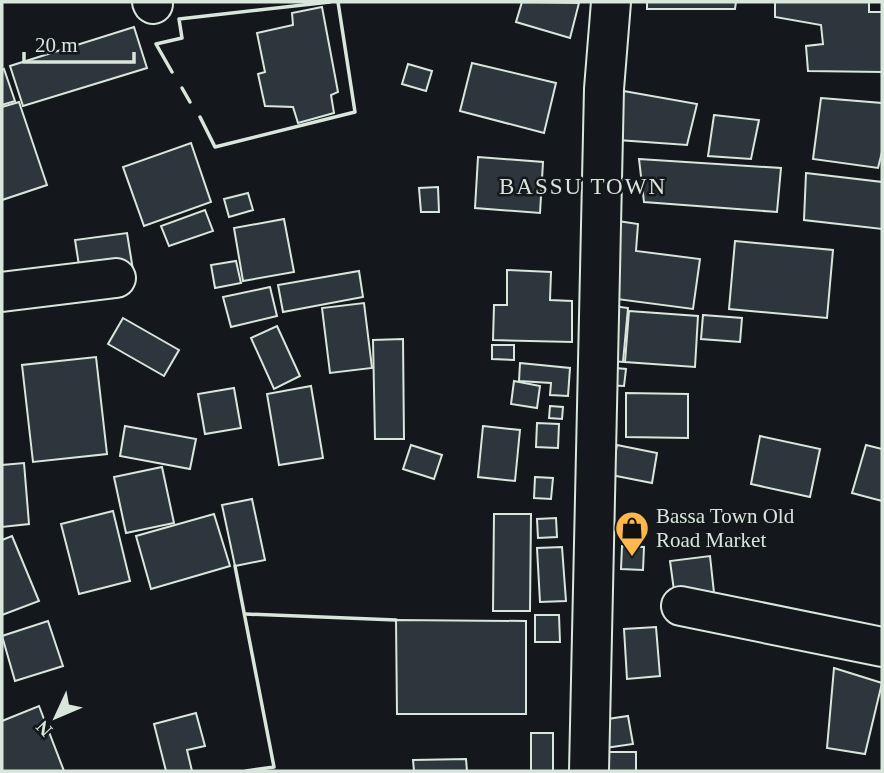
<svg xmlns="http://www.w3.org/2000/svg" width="884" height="773" font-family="Georgia,serif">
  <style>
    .building { fill: #2c363c; stroke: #d8e6dc; stroke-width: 2 }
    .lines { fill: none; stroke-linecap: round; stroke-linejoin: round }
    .minor-casing { stroke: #d8e6dc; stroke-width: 42 }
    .minor { stroke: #14181c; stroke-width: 38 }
    .wall { stroke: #d8e6dc; stroke-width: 3.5 }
    .labels { text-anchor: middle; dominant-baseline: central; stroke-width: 5; stroke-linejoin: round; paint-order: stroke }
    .poi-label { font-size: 21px; fill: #d8e6dc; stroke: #14181c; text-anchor: start }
    .neighbourhood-label { font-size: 23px; letter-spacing: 2px; fill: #d8e6dc; stroke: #14181c }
  </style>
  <rect width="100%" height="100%" fill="#14181c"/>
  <!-- building -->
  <g class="building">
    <polygon points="522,2 579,3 570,38 516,22"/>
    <polygon points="647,2 736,2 735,9 647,9"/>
    <polygon points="775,2 869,2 869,12 882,12 882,72 808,71 806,46 823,44 821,25 775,17"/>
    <polygon points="322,7 338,92 331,95 334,113 298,123 293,107 265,106 258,74 265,72 257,33 293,25 292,13"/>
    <polygon points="134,27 147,68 23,106 10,66"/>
    <polygon points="472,63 556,83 544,133 460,111"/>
    <polygon points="408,64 432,71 426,91 402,84"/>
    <polygon points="4,69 15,101 2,105 2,70"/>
    <polygon points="618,90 697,104 687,145 618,140"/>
    <polygon points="821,98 882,103 882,152 878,168 813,159"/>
    <polygon points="19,102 47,185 2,200 2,107"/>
    <polygon points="714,115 759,120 751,159 708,156"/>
    <polygon points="191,143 211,202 144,226 123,167"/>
    <polygon points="478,157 543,162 540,213 475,208"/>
    <polygon points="639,159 781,168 777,212 644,202"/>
    <polygon points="806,173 882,182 882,229 804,220"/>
    <polygon points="438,187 439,212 421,212 419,188"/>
    <polygon points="248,193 253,210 229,217 224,199"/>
    <polygon points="205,210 213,231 169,246 161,226"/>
    <polygon points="284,219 294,272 243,281 234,228"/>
    <polygon points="618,221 638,224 636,251 700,259 693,309 609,298"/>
    <polygon points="127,233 133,270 81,278 75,240"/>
    <polygon points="735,241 833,250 827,318 729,309"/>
    <polygon points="236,261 241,283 215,288 211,265"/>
    <polygon points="507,270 551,272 550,300 572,301 572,342 493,340 494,305 507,305"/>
    <polygon points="359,271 363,297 283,312 278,285"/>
    <polygon points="270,287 277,316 231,327 223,297"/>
    <polygon points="364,303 372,368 330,373 322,308"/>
    <polygon points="606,305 628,308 623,362 601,360"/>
    <polygon points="629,311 698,316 695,367 625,362"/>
    <polygon points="703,315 742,318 740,342 701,339"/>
    <polygon points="123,318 179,350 164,376 108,344"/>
    <polygon points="277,326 300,376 274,389 251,338"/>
    <polygon points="403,339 404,439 375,439 373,340"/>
    <polygon points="492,345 514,345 514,360 492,359"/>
    <polygon points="96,357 107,454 33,462 22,365"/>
    <polygon points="520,363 570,368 568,396 550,395 551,383 519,381"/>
    <polygon points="604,367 626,369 624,386 602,385"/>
    <polygon points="514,381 540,386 537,408 511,404"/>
    <polygon points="311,386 323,458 279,465 267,394"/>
    <polygon points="234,388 241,428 205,434 198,394"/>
    <polygon points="626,393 688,394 688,438 626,437"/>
    <polygon points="550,406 563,407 562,419 549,418"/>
    <polygon points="537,423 559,424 558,448 536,447"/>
    <polygon points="125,426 196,439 190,469 120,456"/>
    <polygon points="483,426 520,430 515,481 478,477"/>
    <polygon points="760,436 820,449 810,497 751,484"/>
    <polygon points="411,445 442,455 434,479 403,469"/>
    <polygon points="617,445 657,453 652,483 611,475"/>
    <polygon points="866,445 882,449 882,501 852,493"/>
    <polygon points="24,463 29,524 2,527 2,465"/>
    <polygon points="162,467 174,523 126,533 114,477"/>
    <polygon points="535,477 553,478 551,499 534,498"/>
    <polygon points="252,499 265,560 235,566 222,505"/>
    <polygon points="113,511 130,581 79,594 61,524"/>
    <polygon points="214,514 230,566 151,589 136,536"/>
    <polygon points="494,514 531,514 530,611 493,611"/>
    <polygon points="556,518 557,537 538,538 537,519"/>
    <polygon points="12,536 39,601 2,615 2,540"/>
    <polygon points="622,546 644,547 643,570 621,569"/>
    <polygon points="562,547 566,601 540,602 537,548"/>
    <polygon points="710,556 714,593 675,598 670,561"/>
    <polygon points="535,615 559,615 560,642 535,642"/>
    <polygon points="396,620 526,621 526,714 397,714"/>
    <polygon points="48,621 63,666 15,681 2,636"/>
    <polygon points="656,627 660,676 627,679 624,629"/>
    <polygon points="834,668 882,683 865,754 827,748"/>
    <polygon points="39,706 64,771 2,771 2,721"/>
    <polygon points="196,713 205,746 187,750 192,771 166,771 154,724"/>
    <polygon points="628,716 633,744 598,749 594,721"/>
    <rect x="531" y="733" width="22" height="38"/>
    <rect x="595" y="752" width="41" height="19"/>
    <polygon points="466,759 467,771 414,771 413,760"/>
  </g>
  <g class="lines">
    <!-- minor casing -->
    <g class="minor-casing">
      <g id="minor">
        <polyline points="152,2 153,4"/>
        <polyline points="2,292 116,278"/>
        <polyline points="681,606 882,647"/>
        <polyline points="589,771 604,89 611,2"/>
      </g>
    </g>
    <!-- minor -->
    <use href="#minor" class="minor"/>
    <!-- wall -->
    <g class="wall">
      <polyline points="172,72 156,44 182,38 179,19 330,2"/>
      <polyline points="182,88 190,102"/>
      <polyline points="200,117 215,147 355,112 338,2"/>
      <polyline points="235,566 274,767 246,771"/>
      <polyline points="245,614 396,620"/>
    </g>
  </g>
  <!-- icons -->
  <defs>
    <g id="shop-pin" transform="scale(1.75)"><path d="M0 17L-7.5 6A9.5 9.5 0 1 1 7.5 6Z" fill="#ffb74d" stroke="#14181c"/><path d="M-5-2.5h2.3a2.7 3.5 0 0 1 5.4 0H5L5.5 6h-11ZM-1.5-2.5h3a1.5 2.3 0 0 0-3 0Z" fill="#111"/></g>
  </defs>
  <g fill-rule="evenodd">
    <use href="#shop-pin" x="632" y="528"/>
  </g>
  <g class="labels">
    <!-- poi labels -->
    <g class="poi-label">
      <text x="656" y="516">Bassa Town Old<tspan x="656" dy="24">Road Market</tspan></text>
    </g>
    <!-- neighbourhood labels -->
    <g class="neighbourhood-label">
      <text x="583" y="186">BASSU TOWN</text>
    </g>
  </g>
  <!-- border -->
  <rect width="884" height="773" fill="none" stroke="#d8e6dc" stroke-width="7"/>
  <!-- north arrow -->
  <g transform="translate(56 717) rotate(226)" stroke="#14181c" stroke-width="5" paint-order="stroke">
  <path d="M0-5L12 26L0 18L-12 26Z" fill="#d8e6dc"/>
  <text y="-10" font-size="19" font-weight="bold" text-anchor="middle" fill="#d8e6dc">N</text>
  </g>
  <!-- scale -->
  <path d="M24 52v10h110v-10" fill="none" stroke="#d8e6dc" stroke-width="3.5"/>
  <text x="35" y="52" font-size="21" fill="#d8e6dc" stroke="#14181c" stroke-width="5" paint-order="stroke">20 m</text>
</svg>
